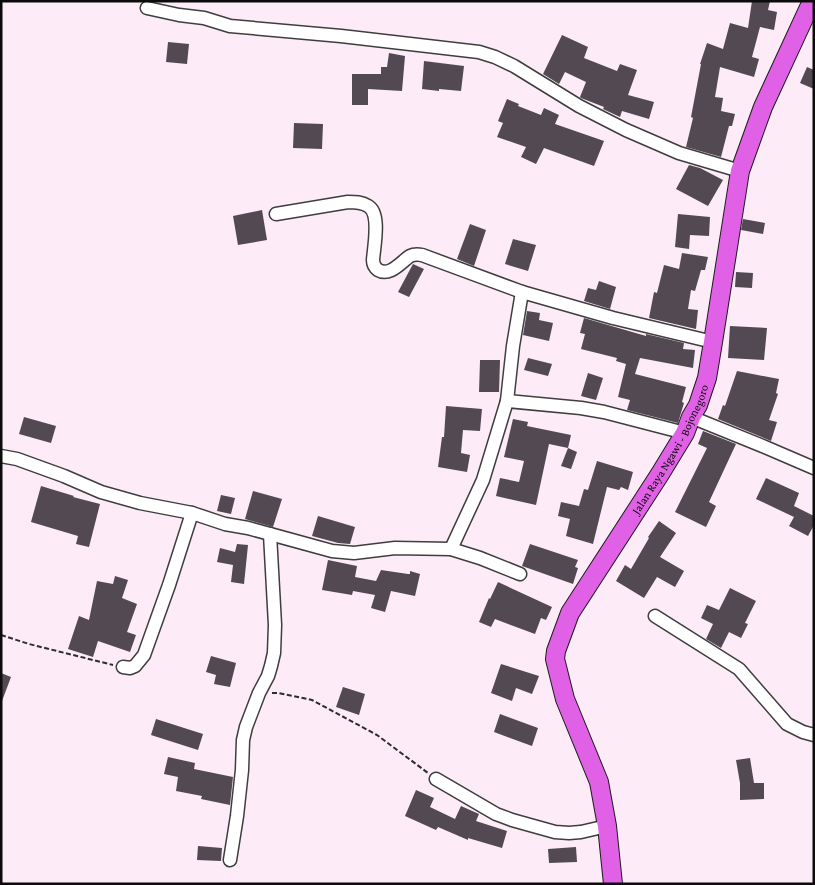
<svg xmlns="http://www.w3.org/2000/svg" width="815" height="885" font-family="'Crimson Pro',serif">
  <style>
    .building { fill: #524953 }
    .lines { fill: none; stroke-linecap: round; stroke-linejoin: round }
    .minor-casing { stroke: #3e3e3e; stroke-width: 15 }
    .highway-casing { stroke: #1c1c1c; stroke-width: 20 }
    .path { stroke: #2d2d2d; stroke-width: 2; stroke-dasharray: 5 2.5; stroke-linecap: butt }
    .minor { stroke: #fff; stroke-width: 12 }
    .highway { stroke: #e161e6; stroke-width: 18 }
    .labels { text-anchor: middle; dominant-baseline: central; stroke-width: 5; stroke-linejoin: round; paint-order: stroke }
    .street-label { font-size: 12px; fill: #0b0b0b; stroke: #fff }
  </style>
  <rect width="100%" height="100%" fill="#fdecf8"/>
  <!-- building -->
  <g class="building">
    <polygon points="752,1 770,1 768,10 777,12 774,30 760,27 752,57 759,59 754,77 720,67 715,97 723,98 721,111 735,114 732,126 729,126 721,157 686,147 693,118 691,117 701,64 700,64 707,43 723,49 730,23 748,28"/>
    <polygon points="562,35 588,47 584,58 617,71 620,64 637,70 628,95 654,102 649,119 622,111 620,117 603,109 604,107 581,98 580,97 586,82 565,72 559,84 543,74"/>
    <polygon points="168,42 189,44 187,64 166,62"/>
    <polygon points="389,53 405,56 402,91 368,89 368,105 352,105 352,74 381,74 381,67 387,67"/>
    <polygon points="424,61 464,66 461,91 439,89 439,91 422,89"/>
    <polygon points="807,67 814,70 814,89 800,83"/>
    <polygon points="507,99 519,104 518,106 541,115 544,108 559,115 555,124 604,141 594,166 544,148 536,164 521,157 526,147 497,137 503,123 498,121"/>
    <polygon points="294,123 323,124 322,149 293,148"/>
    <polygon points="689,165 700,168 723,180 708,206 676,189"/>
    <polygon points="262,210 267,240 238,245 233,216"/>
    <polygon points="678,214 710,217 709,236 690,235 689,249 675,247"/>
    <polygon points="743,219 765,223 763,234 741,230"/>
    <polygon points="470,224 486,230 474,266 457,259"/>
    <polygon points="513,239 536,245 528,271 505,264"/>
    <polygon points="682,253 708,257 705,270 701,270 695,291 691,290 688,309 698,310 696,329 649,318 654,292 657,293 664,265 679,269"/>
    <polygon points="413,264 424,269 409,297 398,292"/>
    <polygon points="736,272 753,273 752,288 735,287"/>
    <polygon points="599,281 616,287 610,309 584,301 588,288 596,290"/>
    <polygon points="527,311 540,313 539,320 553,323 549,341 523,335"/>
    <polygon points="584,318 646,336 646,334 684,343 683,349 695,350 693,368 640,358 635,374 686,387 682,402 684,403 678,423 627,410 630,400 618,397 626,364 616,361 617,358 581,349 585,334 580,333"/>
    <polygon points="730,326 767,328 764,360 728,358"/>
    <polygon points="528,358 552,364 548,376 524,370"/>
    <polygon points="480,360 500,360 499,392 479,392"/>
    <polygon points="737,371 779,379 776,393 778,394 769,420 777,422 771,441 718,419 723,405 725,406"/>
    <polygon points="588,373 603,378 596,400 581,396"/>
    <polygon points="446,406 482,409 480,431 463,430 461,453 470,455 467,472 438,467 442,437 444,437"/>
    <polygon points="24,417 56,426 51,443 19,434"/>
    <polygon points="513,419 528,422 527,426 571,435 568,448 549,444 536,505 496,496 500,478 519,482 524,461 504,457"/>
    <polygon points="703,431 736,444 709,502 716,506 706,527 675,512 707,448 698,444"/>
    <polygon points="568,448 577,452 571,469 561,466"/>
    <polygon points="597,461 633,472 628,490 621,487 619,490 607,487 593,544 566,536 570,519 558,516 561,502 579,506 584,489 588,490"/>
    <polygon points="766,478 799,493 794,506 814,516 814,525 808,536 789,526 794,517 756,499"/>
    <polygon points="41,486 74,496 73,497 100,504 89,547 76,544 78,536 31,522"/>
    <polygon points="253,491 282,499 273,527 245,519"/>
    <polygon points="221,495 235,498 231,514 217,511"/>
    <polygon points="318,516 355,527 350,544 338,543 312,536"/>
    <polygon points="659,521 676,533 660,557 684,571 675,587 657,577 644,598 616,581 625,565 631,569 649,538 648,537"/>
    <polygon points="237,544 248,545 244,584 231,582 233,565 217,562 220,548 235,552"/>
    <polygon points="530,544 578,560 575,567 578,568 573,584 522,566"/>
    <polygon points="328,560 357,566 355,577 376,581 381,570 408,574 410,574 410,571 420,574 415,596 391,591 385,612 371,608 375,595 353,591 352,595 322,590"/>
    <polygon points="115,576 128,580 122,598 137,604 127,632 136,635 130,652 98,641 93,657 68,649 79,616 89,620 97,581 113,584"/>
    <polygon points="498,582 552,607 546,620 541,618 535,634 495,619 491,627 479,622 489,598 490,599"/>
    <polygon points="730,588 756,601 745,623 748,624 741,638 729,632 721,648 706,639 713,624 701,618 707,605 719,610"/>
    <polygon points="211,656 236,663 230,687 214,684 216,675 206,672"/>
    <polygon points="501,664 539,676 532,694 516,688 512,701 491,693"/>
    <polygon points="1,673 11,677 2,701 1,700"/>
    <polygon points="343,687 365,694 359,715 336,707"/>
    <polygon points="500,714 538,728 532,746 494,732"/>
    <polygon points="156,719 203,734 198,750 151,735"/>
    <polygon points="168,757 195,763 194,769 233,777 230,805 201,799 202,796 176,791 178,777 164,774"/>
    <polygon points="750,758 754,783 764,783 764,799 740,800 740,783 736,760"/>
    <polygon points="416,790 434,798 430,807 455,819 461,806 479,814 476,821 507,831 502,848 468,838 468,840 438,827 436,830 405,816"/>
    <polygon points="198,846 222,848 221,861 197,860"/>
    <polygon points="576,847 577,862 549,863 548,849"/>
  </g>
  <g class="lines">
    <!-- minor casing -->
    <g class="minor-casing">
      <g id="minor">
        <polyline points="147,8 179,15 204,18 230,26 341,36 479,52 495,57 514,66 579,106 626,130 679,153 740,171"/>
        <path d="M276 214 348 202C355 202 362 202 368 206 381 213 374 246 373 260 373 264 374 267 378 270 390 277 401 262 410 256 414 254 417 254 422 255L522 292 613 318 713 342"/>
        <polyline points="507,401 581,408 604,412 685,433"/>
        <polyline points="691,417 765,447 814,468"/>
        <polyline points="1,456 17,459 64,476 101,492 140,503 192,513 225,524 248,528 332,551 354,553 395,548 451,549 480,558 520,574"/>
        <polyline points="451,549 483,480 507,401 513,346 522,292"/>
        <polyline points="655,616 739,669 787,724 803,732 814,735"/>
        <polyline points="123,667 130,668 135,666 144,655 169,585 192,513"/>
        <polyline points="436,779 496,814 512,820 555,832 569,833 581,832 607,826"/>
        <polyline points="230,860 237,816 242,770 243,740 246,727 259,693 268,676 271,666 274,653 275,625 270,534"/>
      </g>
    </g>
    <!-- highway casing -->
    <g class="highway-casing">
      <g id="highway">
        <path id="s1" d="M613 884 607 826 599 782 565 699 555 659 556 651 570 613 660 474 685 433 691 417 698 405 707 378 713 342 740 171 763 107 812 1"/>
      </g>
    </g>
    <!-- path -->
    <g class="path">
      <polyline points="1,635 29,644 113,665"/>
      <polyline points="272,693 278,693 312,700 377,735 428,773"/>
    </g>
    <!-- minor -->
    <use href="#minor" class="minor"/>
    <!-- highway -->
    <use href="#highway" class="highway"/>
  </g>
  <g class="labels">
    <!-- street labels -->
    <g class="street-label">
      <text stroke="none"><textPath href="#s1" startOffset="475">Jalan Raya Ngawi - Bojonegoro</textPath></text>
    </g>
  </g>
  <!-- border -->
  <rect width="815" height="885" fill="none" stroke="#0b0b0b" stroke-width="5"/>
</svg>
